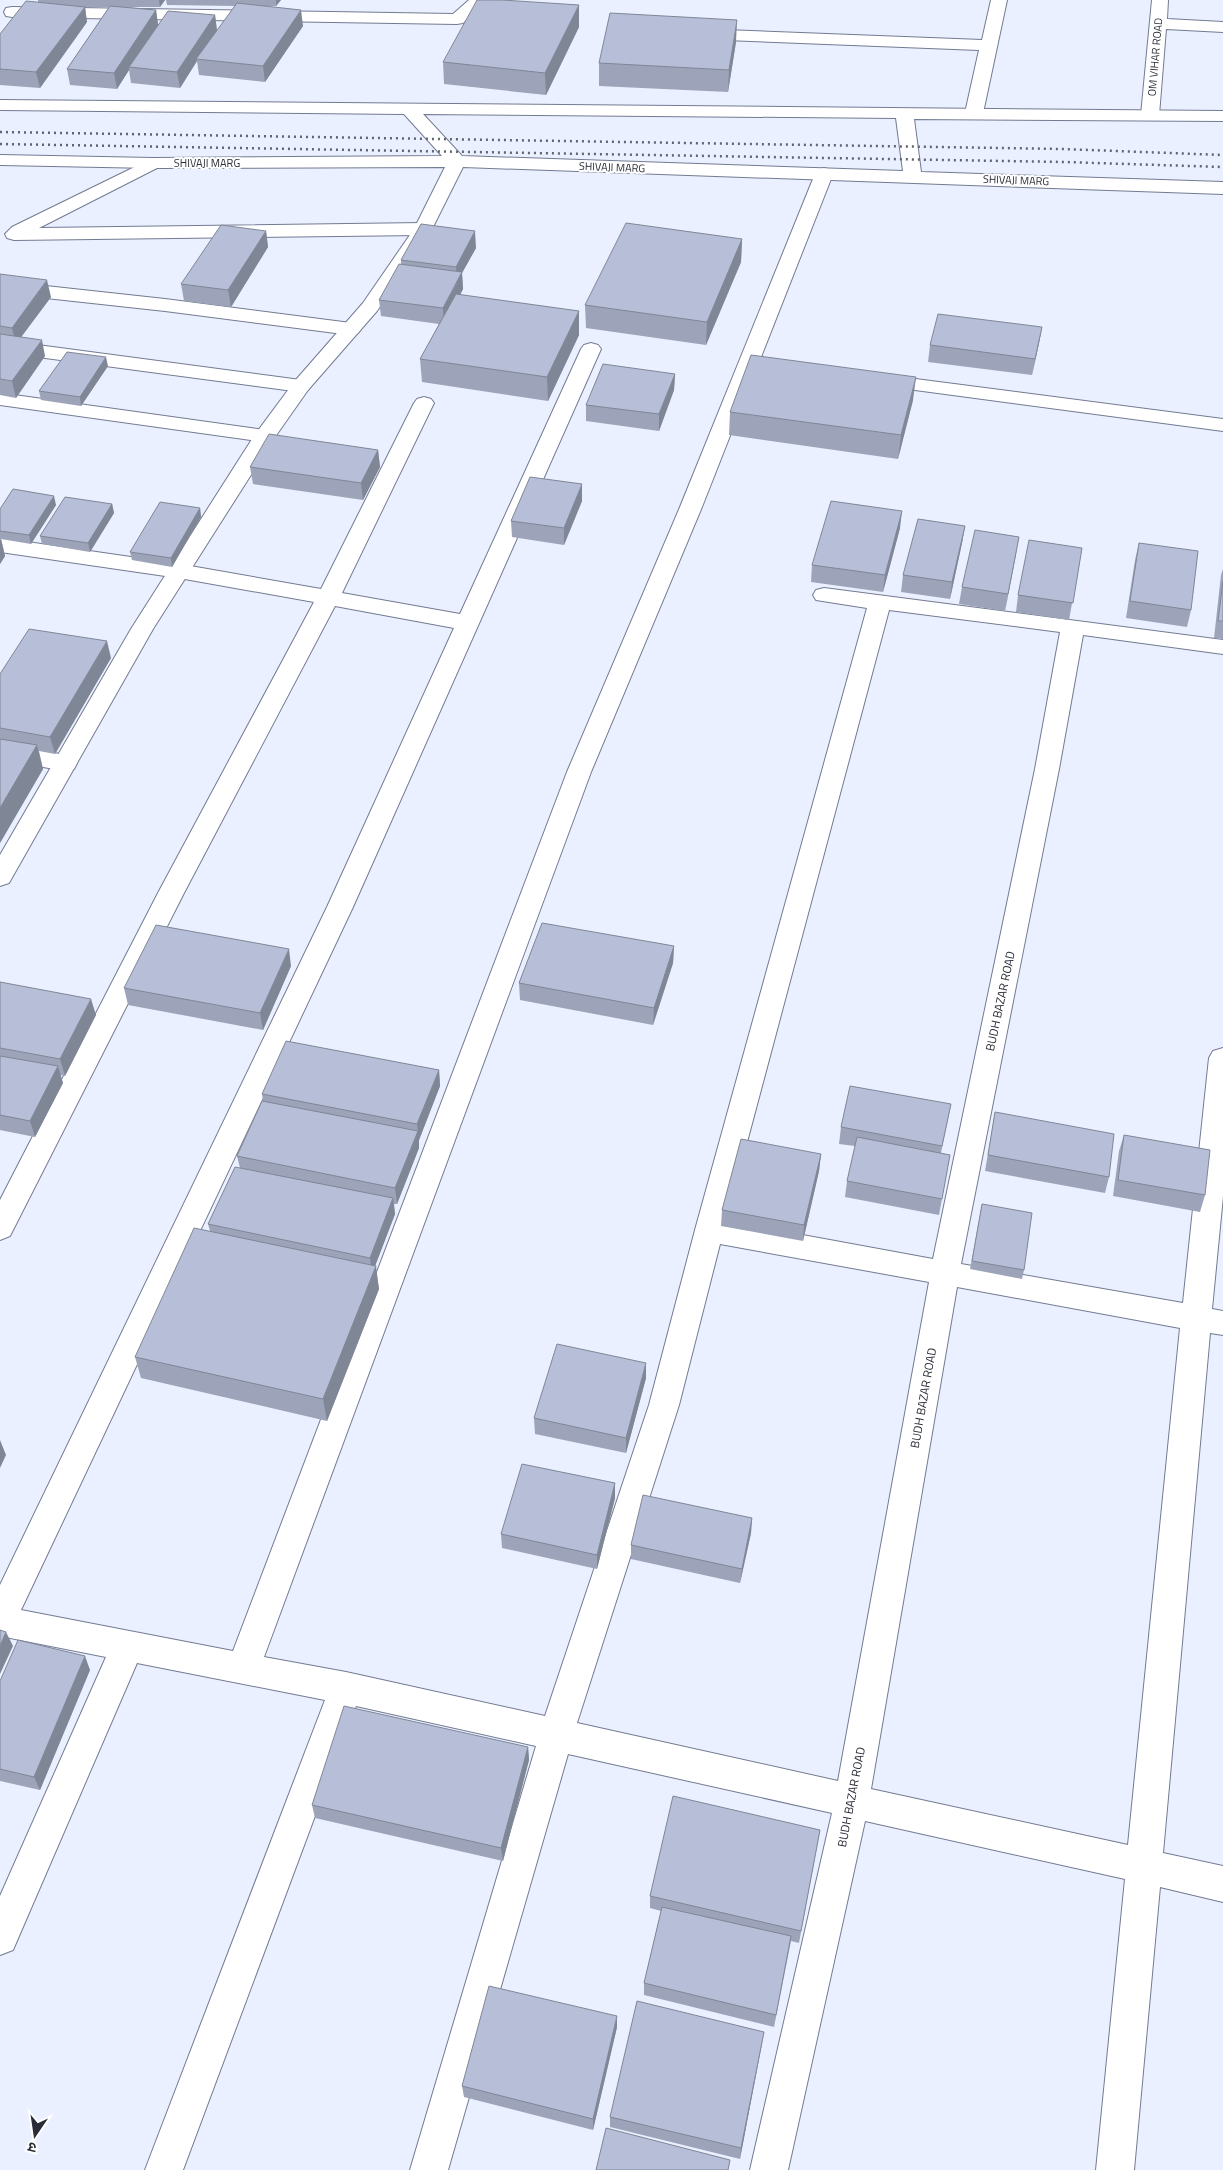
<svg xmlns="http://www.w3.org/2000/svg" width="1223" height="2170" font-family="'Titillium Web','Noto Sans Devanagari',sans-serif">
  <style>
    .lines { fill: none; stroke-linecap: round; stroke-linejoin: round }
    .street-casing { stroke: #737b92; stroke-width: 2 }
    .secondary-casing { stroke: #737b92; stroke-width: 2 }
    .street { fill: #fff; fill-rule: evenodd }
    .secondary { fill: #fff; fill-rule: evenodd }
    .rail { stroke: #60646f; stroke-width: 2.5; stroke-dasharray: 2 4; stroke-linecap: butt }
    .wall { fill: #9da4b9 }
    .shaded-wall { fill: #7f8696 }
    .building { fill: #b6bfd7; stroke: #7f8696 }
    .labels { text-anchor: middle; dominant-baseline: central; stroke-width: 4; stroke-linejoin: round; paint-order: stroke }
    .far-street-label { font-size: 11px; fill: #2a2d37; stroke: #fff }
    .street-label { font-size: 12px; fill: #2a2d37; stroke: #fff }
  </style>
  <rect width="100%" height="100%" fill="#eaf0ff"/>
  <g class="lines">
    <!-- street casing -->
    <g class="street-casing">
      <g id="street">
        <polygon points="469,0 487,0 463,23 457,24 12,17 6,16 4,12 6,8 12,7 453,14"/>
        <polygon points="991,0 1007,0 983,113 980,117 974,118 968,117 965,113 979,50 699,39 693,38 691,34 693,30 699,29 982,40"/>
        <polygon points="1152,0 1168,0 1167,19 1223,22 1223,32 1166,29 1159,115 1156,119 1150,120 1144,119 1141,115"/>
        <polygon points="153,158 159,159 162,163 159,167 39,228 423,223 430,225 432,229 430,233 423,235 14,240 7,238 5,234 12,227"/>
        <path d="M824 168 831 170 833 174 702 507 591 772 264 1657 346 1672 545 1716 649 1405 695 1230 867 608 816 600 813 595 816 590 824 588 1223 640V654L1083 635 1059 769 961 1264 1183 1303 1209 1058 1213 1051 1223 1048V1196L1212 1309 1223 1311V1335L1210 1333 1163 1853 1223 1866V1902L1160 1887 1134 2170H1096L1125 1879 865 1821 788 2170H750L832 1813 568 1754 448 2170H410L536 1746 356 1706 183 2170H145L325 1700 137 1663 13 1950 0 1955V1896L106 1657 0 1636V1585L327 907 454 628 335 606 184 893 10 1236 0 1240V1200L158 893 314 602 179 578 0 552V538L179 564 321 589 414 403 417 399 424 397 431 399 434 403 342 593 460 614 581 349 584 345 591 343 598 345 601 349 353 907 21 1610 233 1651 567 772 680 507 815 174 817 170ZM889 610 1060 632 1035 769 933 1259 726 1221ZM720 1244 929 1282 838 1781 577 1723 679 1405ZM957 1287 1180 1328 1128 1845 871 1789Z"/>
        <polygon points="0,281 165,299 351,323 358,325 361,329 358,333 351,335 165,311 0,293"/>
        <polygon points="0,340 301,380 308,382 311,386 308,390 301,392 0,352"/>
        <polygon points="877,374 1223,419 1223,431 870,384 867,380 870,376"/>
        <polygon points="0,393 265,430 272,432 276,436 272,440 265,442 0,405"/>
        <polygon points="0,743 65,755 74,757 77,763 74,769 65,771 0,759"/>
      </g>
    </g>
    <!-- secondary casing -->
    <g class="secondary-casing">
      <path id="secondary" d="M0 100 1223 111V121L914 119 921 172 1223 182V194L463 167 432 229 377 311 308 390 275 437 153 629 9 883 0 886V855L131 629 254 436 294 382 363 303 414 229 445 167 153 168 0 165V155L153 158 442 156 404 114 0 110ZM423 114 896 118 903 171 462 156Z"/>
    </g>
    <!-- street -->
    <use href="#street" class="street"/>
    <!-- secondary -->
    <use href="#secondary" class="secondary"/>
    <!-- rail -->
    <g class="rail">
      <polyline points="0,132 1063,149 1223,155"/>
      <polyline points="0,144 1064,162 1223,167"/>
    </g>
  </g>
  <!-- wall -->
  <g class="wall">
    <polygon points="38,0 165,0 160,7 127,7 156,10 158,24 215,15 217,31 235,6 167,5 166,0 281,0 276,6 263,6 303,26 265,82 199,75 197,61 180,88 131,83 129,70 117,89 70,85 67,69 109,7 85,7 87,22 40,88 0,85 0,34 38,2"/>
    <polygon points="579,5 579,27 546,95 444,84 443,62"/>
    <polygon points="736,42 728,92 599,86 599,63"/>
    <polygon points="266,231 268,247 231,307 184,301 181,284"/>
    <polygon points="742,239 741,262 706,345 586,328 585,305"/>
    <polygon points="476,248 462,273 463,289 460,295 579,311 579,335 548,401 422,382 420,359 439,324 381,316 379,300 401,264 401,260"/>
    <polygon points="0,274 51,297 21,337 45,356 16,398 0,395"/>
    <polygon points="1042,327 1039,343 1032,375 928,362 930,345"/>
    <polygon points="108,366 81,406 41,400 39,391"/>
    <polygon points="675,374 674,390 659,431 586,421 586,405"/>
    <polygon points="913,400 898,459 729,435 730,412"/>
    <polygon points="378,450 380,467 363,500 253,484 250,467"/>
    <polygon points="582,501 564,545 512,537 511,521"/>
    <polygon points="112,504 114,513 90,552 42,544 40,536"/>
    <polygon points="56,505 31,544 1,539 5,556 0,564 0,509"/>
    <polygon points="200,508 201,517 172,567 132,560 130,552"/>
    <polygon points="965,526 962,543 950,599 901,592 903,575"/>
    <polygon points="900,528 883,592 811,582 812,565"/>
    <polygon points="1139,543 1191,610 1187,627 1126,618 1135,560"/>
    <polygon points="1082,548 1069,620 1016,612 1018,595"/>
    <polygon points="1016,554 1005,611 959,604 962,587"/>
    <polygon points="1223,569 1223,639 1214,638 1221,575"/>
    <polygon points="111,658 55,754 39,751 43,769 0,843 0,674"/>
    <polygon points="674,946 673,963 653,1025 520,1000 519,983"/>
    <polygon points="291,966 263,1030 128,1005 124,988"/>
    <polygon points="0,982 96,1015 65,1076 60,1075 63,1083 35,1137 0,1130"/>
    <polygon points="439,1070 440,1086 419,1140 419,1148 397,1204 394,1204 395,1214 375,1266 379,1289 327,1421 141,1378 135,1357 210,1231 208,1224 240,1168 237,1156 263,1102 262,1094"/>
    <polygon points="951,1104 941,1153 950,1155 939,1215 845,1197 847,1181 855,1146 839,1144 841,1127"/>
    <polygon points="995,1112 1109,1177 1105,1193 985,1171"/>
    <polygon points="1124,1135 1205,1195 1200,1212 1113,1196 1119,1151"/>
    <polygon points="821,1154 819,1171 803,1241 721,1226 722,1210"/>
    <polygon points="982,1204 1024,1270 1022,1279 970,1269"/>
    <polygon points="646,1378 626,1453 535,1434 534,1418"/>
    <polygon points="615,1483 615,1498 597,1569 502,1548 501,1534"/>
    <polygon points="752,1518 751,1533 740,1583 631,1559 631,1545"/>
    <polygon points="90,1670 40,1790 0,1781 0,1681"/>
    <polygon points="528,1747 529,1760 503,1861 315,1818 312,1805"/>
    <polygon points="820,1830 799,1943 791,1941 774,2027 644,1995 644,1983 661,1911 650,1908 650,1896"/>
    <polygon points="617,2027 593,2130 464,2097 462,2086"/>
    <polygon points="762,2043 740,2159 610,2127 610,2117"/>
  </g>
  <!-- shaded-wall -->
  <g class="shaded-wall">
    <polygon points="159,0 165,0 160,7"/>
    <polygon points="276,0 281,0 276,6"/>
    <polygon points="579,5 579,27 546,95 545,73"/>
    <polygon points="85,7 87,22 40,88 36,72"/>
    <polygon points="156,10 158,25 129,67 129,70 117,89 114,73"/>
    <polygon points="301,10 303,26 265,82 263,66"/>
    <polygon points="215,15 217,31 196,59 197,61 180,88 177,72"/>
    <polygon points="737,20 736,42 728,92 729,70"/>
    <polygon points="266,231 268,247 231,307 228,290"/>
    <polygon points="475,231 476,248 462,273 463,289 444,325 443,308 457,283 456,267"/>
    <polygon points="742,239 741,262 706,345 707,322"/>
    <polygon points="47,280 51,297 16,344 12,328"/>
    <polygon points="579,311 579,335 548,401 547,377"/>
    <polygon points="1042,327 1039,343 1032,375 1035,359"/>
    <polygon points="42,340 45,356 16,398 12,381"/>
    <polygon points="106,357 108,366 81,406 80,397"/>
    <polygon points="675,374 674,390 659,431 659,414"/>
    <polygon points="916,377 913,400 898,459 901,435"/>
    <polygon points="378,450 380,467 363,500 361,483"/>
    <polygon points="582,484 582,501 564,545 564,528"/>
    <polygon points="54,496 56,505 31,544 29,535"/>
    <polygon points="112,504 114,513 90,552 88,543"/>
    <polygon points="200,508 201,517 172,567 171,558"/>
    <polygon points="902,511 900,528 883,592 885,575"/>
    <polygon points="965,526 962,543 950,599 952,582"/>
    <polygon points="1019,537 1016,554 1005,611 1008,594"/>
    <polygon points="1,539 5,556 0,564 0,541"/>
    <polygon points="107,641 111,658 55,754 50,737"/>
    <polygon points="37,745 43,769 0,843 0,808"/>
    <polygon points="674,946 673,963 653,1025 654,1008"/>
    <polygon points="289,949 291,966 263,1030 260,1013"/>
    <polygon points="91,999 96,1015 65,1076 60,1059"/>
    <polygon points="58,1066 63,1083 35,1137 30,1121"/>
    <polygon points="439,1070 440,1086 419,1140 419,1148 397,1204 395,1188 418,1131 417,1124"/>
    <polygon points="821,1154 819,1171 803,1241 804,1225"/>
    <polygon points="393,1198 395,1214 372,1274 370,1258"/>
    <polygon points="376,1266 379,1289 327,1421 323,1399"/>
    <polygon points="646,1363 646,1378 626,1453 626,1438"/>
    <polygon points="0,1440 6,1455 0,1468"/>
    <polygon points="615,1483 615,1498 597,1569 597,1555"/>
    <polygon points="752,1518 751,1533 740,1583 742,1569"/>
    <polygon points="6,1632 13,1646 0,1674 0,1646"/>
    <polygon points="85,1656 90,1670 40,1790 34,1777"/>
    <polygon points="528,1747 529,1760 503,1861 501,1848"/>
    <polygon points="617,2016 617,2027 593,2130 593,2119"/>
    <polygon points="764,2032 762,2043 740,2159 741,2148"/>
  </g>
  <!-- building -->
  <g class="building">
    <polygon points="477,0 502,0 579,5 545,73 443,62"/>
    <polygon points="26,1 85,7 36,72 0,69 0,34"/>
    <polygon points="237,3 301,10 263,66 196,59"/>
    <polygon points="110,6 156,10 114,73 67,69"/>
    <polygon points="168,11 215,15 177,72 129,67"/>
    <polygon points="610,13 737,20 729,70 599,63"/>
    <polygon points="626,223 742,239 707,322 585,305"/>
    <polygon points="421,224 475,231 456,267 401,260"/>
    <polygon points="221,225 266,231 228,290 181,284"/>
    <polygon points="399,264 462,272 443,308 379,300"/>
    <polygon points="0,274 47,280 12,328 0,326"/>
    <polygon points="456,294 579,311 547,377 420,359"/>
    <polygon points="938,314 1042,327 1035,359 930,345"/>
    <polygon points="0,334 42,340 12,381 0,379"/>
    <polygon points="67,352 106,357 80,397 39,391"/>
    <polygon points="751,355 916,377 901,435 730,412"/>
    <polygon points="603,364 675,374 659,414 586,405"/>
    <polygon points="269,434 378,450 361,483 250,467"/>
    <polygon points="530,477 582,484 564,528 511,521"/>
    <polygon points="13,489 54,496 29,535 0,531 0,509"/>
    <polygon points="65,497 112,504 88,543 40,536"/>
    <polygon points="831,501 902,511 885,575 812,565"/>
    <polygon points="160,502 200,508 171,558 130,552"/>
    <polygon points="918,519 965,526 952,582 903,575"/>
    <polygon points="975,530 1019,537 1008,594 962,587"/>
    <polygon points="1029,540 1082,548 1073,603 1018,595"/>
    <polygon points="1139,543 1198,551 1191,610 1130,601"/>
    <polygon points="1223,581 1223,621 1218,621"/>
    <polygon points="29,629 107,641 50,737 0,728 0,674"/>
    <polygon points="0,739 37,745 0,808"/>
    <polygon points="542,923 674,946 654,1008 519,983"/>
    <polygon points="156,925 289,949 260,1013 124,988"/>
    <polygon points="0,982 91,999 60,1059 0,1048"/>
    <polygon points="286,1041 439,1070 417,1124 262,1094"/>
    <polygon points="0,1056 58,1066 30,1121 0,1115"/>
    <polygon points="850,1086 951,1104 942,1146 841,1127"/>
    <polygon points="262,1101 418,1131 395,1188 237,1156"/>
    <polygon points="995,1112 1114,1134 1109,1177 988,1155"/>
    <polygon points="1124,1135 1210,1150 1205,1195 1118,1180"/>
    <polygon points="857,1137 950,1155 942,1199 847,1181"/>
    <polygon points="741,1139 821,1154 804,1225 722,1210"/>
    <polygon points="235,1167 393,1198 370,1258 208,1224"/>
    <polygon points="982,1204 1032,1213 1024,1270 972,1261"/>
    <polygon points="194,1228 376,1266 323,1399 135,1357"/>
    <polygon points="557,1344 646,1363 626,1438 534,1418"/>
    <polygon points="522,1464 615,1483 597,1555 501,1534"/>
    <polygon points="643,1495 752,1518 742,1569 631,1545"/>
    <polygon points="0,1630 6,1632 0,1646"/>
    <polygon points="18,1640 85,1656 34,1777 0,1769 0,1681"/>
    <polygon points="344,1706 528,1747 501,1848 312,1805"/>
    <polygon points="673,1796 820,1830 801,1931 650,1896"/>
    <polygon points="662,1907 791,1936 776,2015 644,1983"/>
    <polygon points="489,1986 617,2016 593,2119 462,2086"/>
    <polygon points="637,2001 764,2032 741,2148 610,2117"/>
    <polygon points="606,2128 730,2160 728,2170 596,2170"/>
  </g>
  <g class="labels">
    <!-- far-street labels -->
    <g class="far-street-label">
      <text transform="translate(1155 57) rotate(-85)">OM VIHAR ROAD</text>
      <text x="207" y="163">SHIVAJI MARG</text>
      <text transform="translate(612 167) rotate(2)">SHIVAJI MARG</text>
      <text transform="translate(1016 180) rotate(2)">SHIVAJI MARG</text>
    </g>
    <!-- street labels -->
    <g class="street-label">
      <text transform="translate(1000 1001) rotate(-78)">BUDH BAZAR ROAD</text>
      <text transform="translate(923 1398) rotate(-80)">BUDH BAZAR ROAD</text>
      <text transform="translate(851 1797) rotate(-79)">BUDH BAZAR ROAD</text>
    </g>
  </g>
  <!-- north arrow -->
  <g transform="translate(35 2135) rotate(193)" stroke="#ffffff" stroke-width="4" paint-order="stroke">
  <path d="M0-4L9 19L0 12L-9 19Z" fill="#2a2d37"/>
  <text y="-8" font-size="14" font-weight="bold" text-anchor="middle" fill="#2a2d37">उ</text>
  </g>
</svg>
